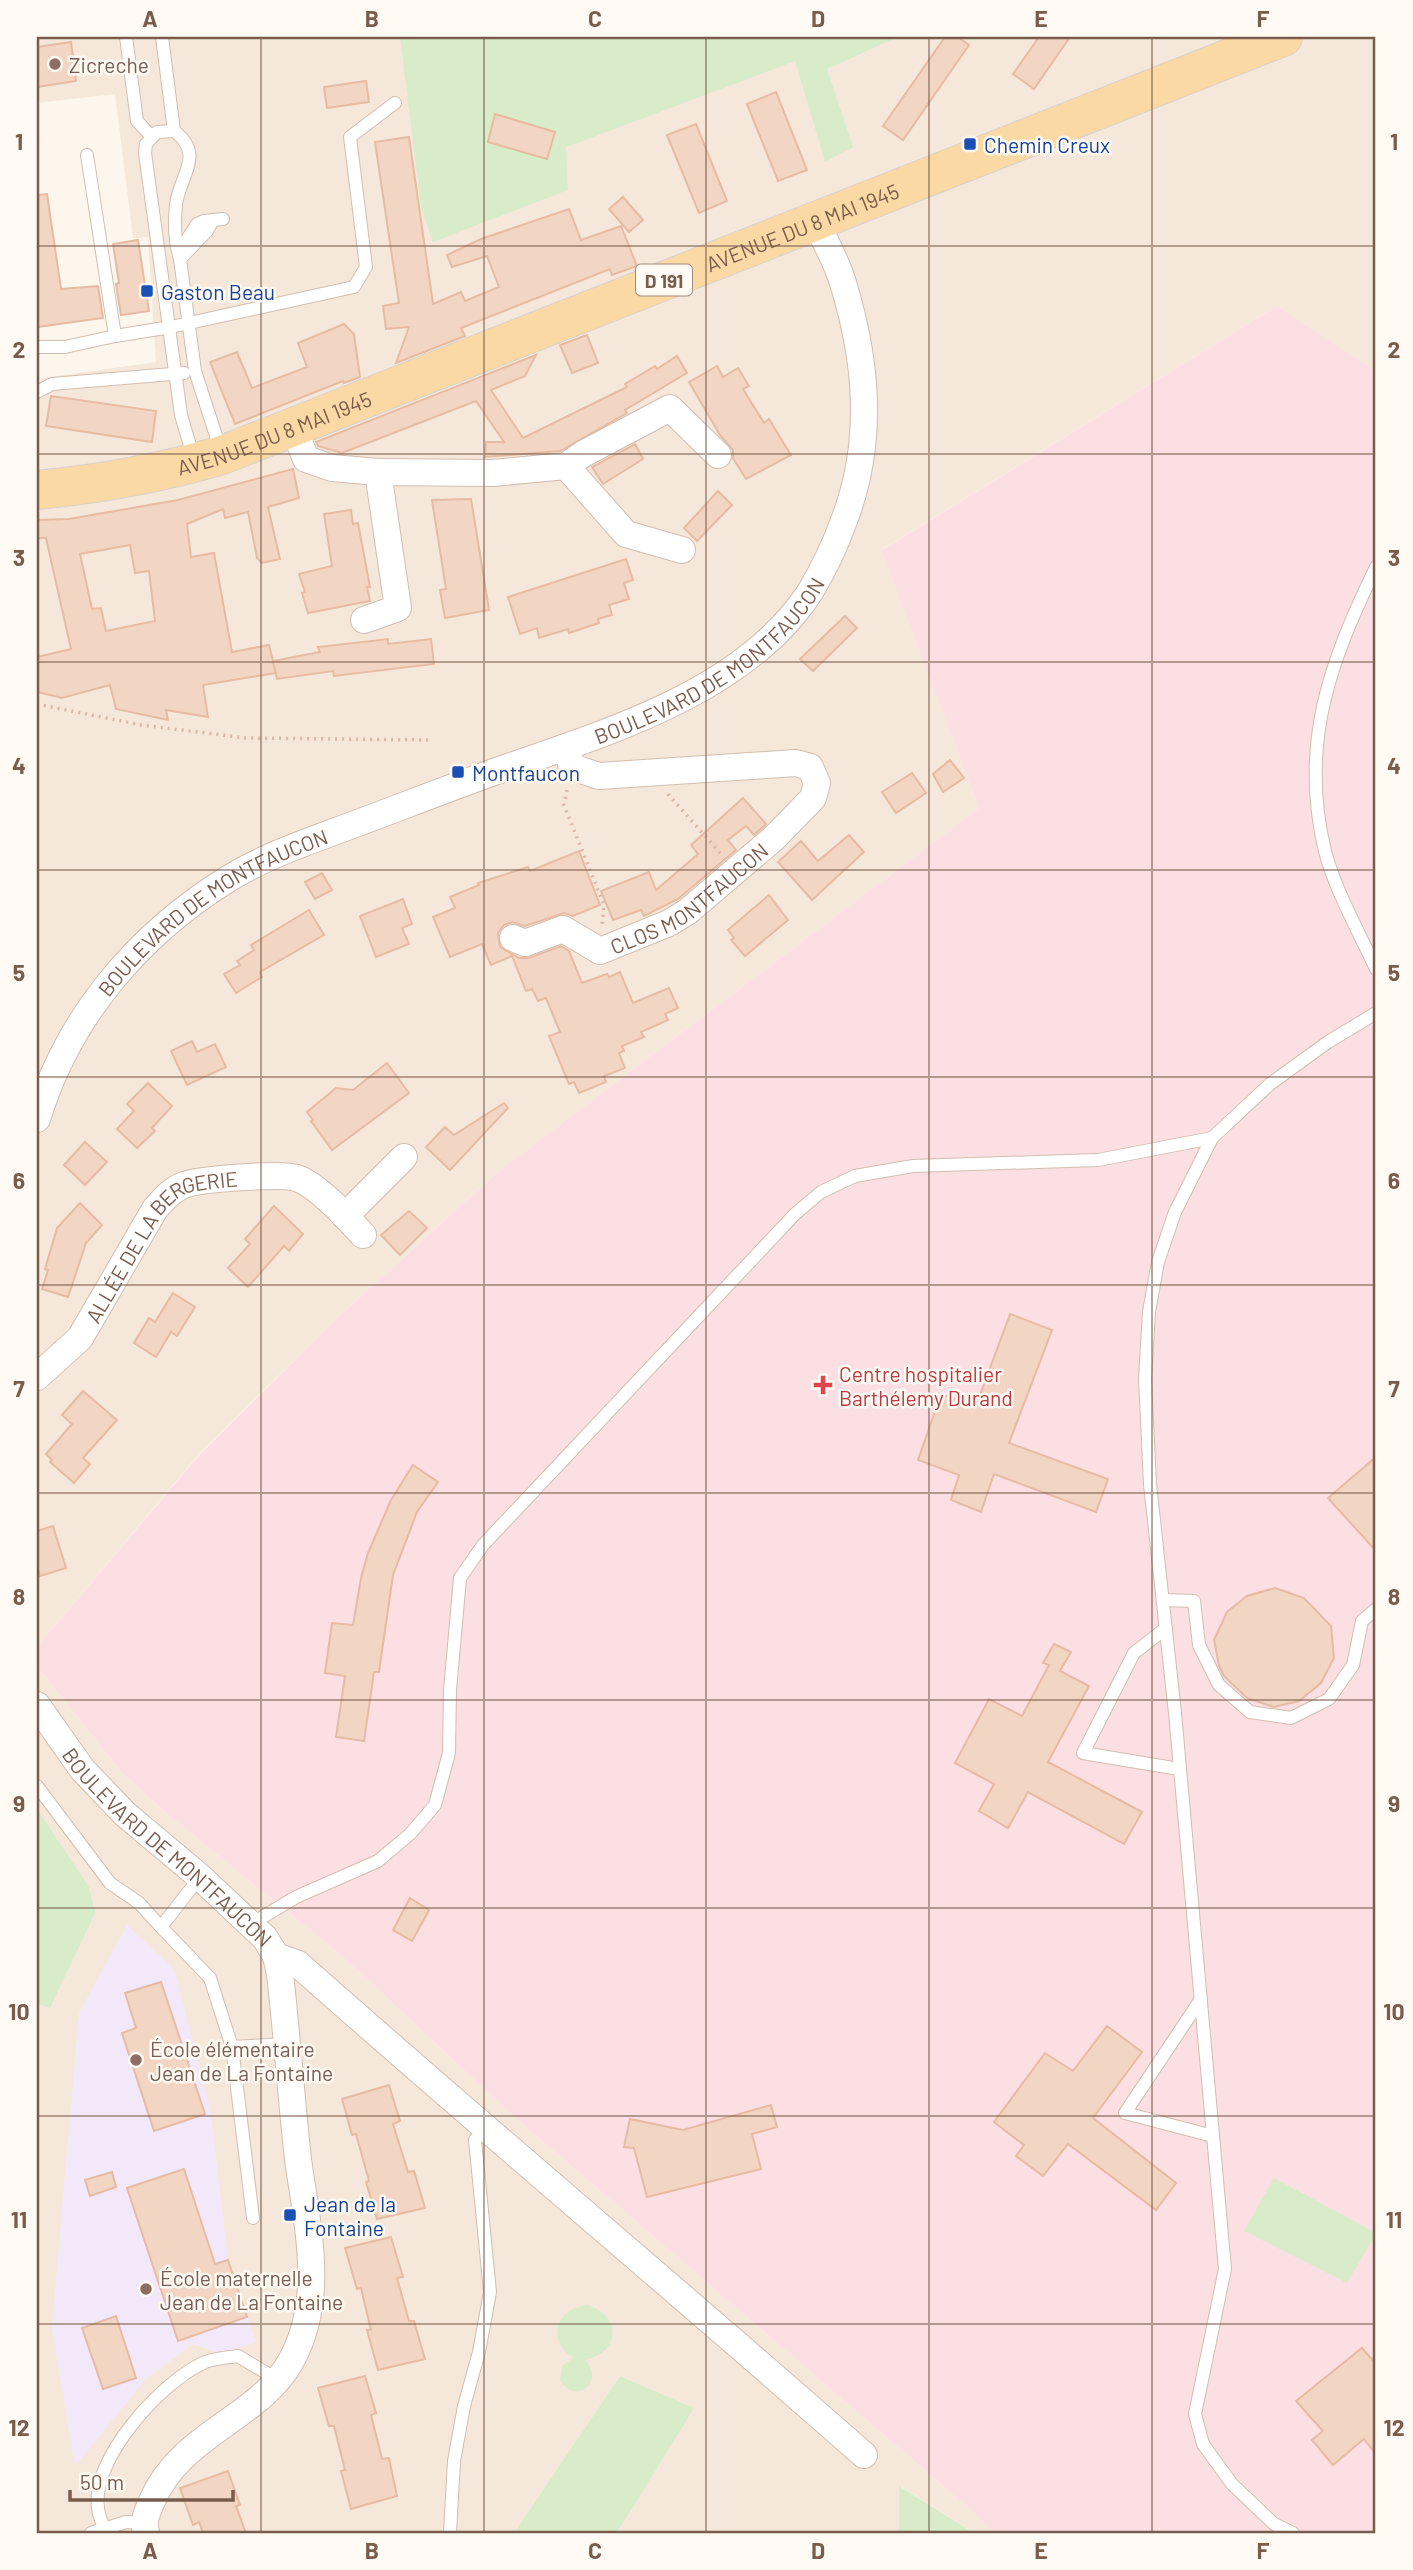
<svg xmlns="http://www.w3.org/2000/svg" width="1413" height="2570" font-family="Barlow,sans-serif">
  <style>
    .residential { fill: #f5e8da }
    .education { fill: #f3e8fa }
    .medical { fill: #fbdfe3 }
    .green { fill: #d8ecc9 }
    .building { fill: #f3d5c3; stroke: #e6bba3; stroke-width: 2; fill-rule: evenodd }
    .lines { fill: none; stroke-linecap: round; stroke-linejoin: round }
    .lane-casing { stroke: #d1beb0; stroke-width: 14 }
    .street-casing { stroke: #d1beb0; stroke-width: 28 }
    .primary-casing { stroke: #dad1cd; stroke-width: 40 }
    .path { stroke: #d9b8a5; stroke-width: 3.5; stroke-dasharray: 2 5; stroke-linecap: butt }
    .lane { stroke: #fff; stroke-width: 12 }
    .street { stroke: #fff; stroke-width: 26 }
    .primary { stroke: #fbd9a5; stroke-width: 38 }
    .grid { fill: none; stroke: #7a5c4d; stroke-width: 2; stroke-opacity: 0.55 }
    .education-dot { fill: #8d6e63; stroke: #fffaf3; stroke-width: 2.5 }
    .transit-dot { fill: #1a4fb4; stroke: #fffaf3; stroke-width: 2.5 }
    .health-dot { fill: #e0444e; stroke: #fffaf3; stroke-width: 2.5 }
    .labels { text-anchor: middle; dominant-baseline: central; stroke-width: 5; stroke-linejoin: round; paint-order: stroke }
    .shield { fill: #fffaf3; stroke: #a28b7f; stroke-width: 2 }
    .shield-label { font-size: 19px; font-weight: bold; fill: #7a5c4d }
    .education-label { font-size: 21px; fill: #785e54; stroke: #fffaf3; text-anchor: start }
    .transit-label { font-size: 21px; fill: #164399; stroke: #fffaf3; text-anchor: start }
    .street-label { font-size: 21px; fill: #7a5c4d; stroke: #fffaf3 }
    .health-label { font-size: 21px; fill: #be3a42; stroke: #fffaf3; text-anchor: start }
    .neatline { fill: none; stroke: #7a5c4d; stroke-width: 2.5 }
    .grid-label { font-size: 23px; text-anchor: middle; font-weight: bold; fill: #7a5c4d }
  </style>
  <rect width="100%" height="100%" fill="#fdf6ec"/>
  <!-- residential -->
  <g class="residential">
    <polygon points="37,37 1376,37 1376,371 1277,306 883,549 979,808 500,1170 338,1317 200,1453 37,1647 37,383 43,378 156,362 148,237 133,238 115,94 37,103"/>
    <polygon points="37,1666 121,1772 166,1813 342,1956 511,2114 963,2503 994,2533 974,2533 900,2486 899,2533 617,2533 693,2408 620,2376 514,2533 37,2533"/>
  </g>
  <!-- education -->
  <polygon class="education" points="127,1925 174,1969 210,2108 228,2260 256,2342 222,2354 193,2344 145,2380 75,2466 52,2328 79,2013"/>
  <!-- medical -->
  <polygon class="medical" points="1277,306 1376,371 1376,2533 994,2533 963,2503 511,2114 342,1956 166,1813 121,1772 37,1666 37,1647 200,1454 338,1317 500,1170 979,808 882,550"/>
  <!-- green -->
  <g class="green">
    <polygon points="400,37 898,37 827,69 853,147 825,162 795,61 566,147 568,190 433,242 421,207"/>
    <polygon points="37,1809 89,1887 95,1913 50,2008 37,2004"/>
    <polygon points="1274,2178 1376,2233 1347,2283 1244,2231"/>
    <path d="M587 2305C622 2314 621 2353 585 2360 607 2382 574 2406 560 2380L562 2366 573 2358C546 2340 556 2308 587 2305Z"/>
    <polygon points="620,2376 694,2408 617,2533 514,2533"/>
    <polygon points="899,2486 974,2533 899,2533"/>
  </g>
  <!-- building -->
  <g class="building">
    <polygon points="945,37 958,37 969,45 903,140 883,126"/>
    <polygon points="1039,37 1070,37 1034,89 1013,74"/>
    <polygon points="71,42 76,81 37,87 37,47"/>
    <polygon points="366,81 369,102 327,108 324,87"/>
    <polygon points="776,92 807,170 778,181 747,104"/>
    <polygon points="495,114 555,132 547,159 488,142"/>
    <polygon points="696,124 727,201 699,213 667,135"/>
    <polygon points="409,137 433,304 461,292 465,301 499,287 487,256 452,267 447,255 481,239 569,209 581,240 621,226 637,266 612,275 610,269 461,328 465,336 396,363 409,327 386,329 383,306 399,303 375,142"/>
    <polygon points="47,194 61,289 98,286 103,318 37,327 37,195"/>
    <polygon points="623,197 643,220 629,232 609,209"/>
    <polygon points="138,240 149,311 121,315 116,284 119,283 113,244"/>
    <polygon points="344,324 354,334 360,377 344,383 343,381 235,424 210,362 237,352 252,388 307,367 298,343"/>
    <polygon points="587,335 598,363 572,373 560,345"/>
    <polygon points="536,355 525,376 491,390 523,438 627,387 625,384 655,366 657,369 677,356 687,373 625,410 627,413 560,451 485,457 486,442 504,442 476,401 342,453 318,446 316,442"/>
    <polygon points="717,366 723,377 738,368 749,386 743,389 764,423 769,419 791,455 746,479 733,458 733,450 720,435 689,382"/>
    <polygon points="51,396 156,411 152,442 46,426"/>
    <polygon points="635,444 643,459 603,484 592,467"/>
    <path d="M293 469 299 498 268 507 280 559 262 563 257 558 248 512 225 518 223 509 187 524 191 557 214 553 232 652 269 645 276 673 203 685 208 717 166 710 168 720 116 709 110 685 62 698 37 692V657L71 649 46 538H37V520L69 519 178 500ZM130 545 135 573 149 571 155 621 106 631 101 608 92 609 80 554Z"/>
    <polygon points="718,491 732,505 697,541 684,528"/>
    <polygon points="471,499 489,610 445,618 440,590 446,589 432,500"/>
    <polygon points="351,510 353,524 358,523 370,587 367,587 370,601 308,613 302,593 305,592 299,574 332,566 324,514"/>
    <polygon points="626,559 633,580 624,583 629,599 609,605 612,615 598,619 599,623 569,633 568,629 539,638 537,628 520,634 508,597"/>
    <polygon points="845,616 857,628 813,671 800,659"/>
    <polygon points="388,639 388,644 431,639 434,664 334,676 333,671 277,679 273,661 320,652 318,647"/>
    <polygon points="950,760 964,778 943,792 933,774"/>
    <polygon points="912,773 926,793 896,813 882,792"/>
    <polygon points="743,798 766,824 763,827 754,835 746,826 728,840 736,850 678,899 644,916 641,910 613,920 601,891 649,872 656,890 698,854 691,845"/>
    <polygon points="849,835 864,852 812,900 778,862 801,841 818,861"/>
    <polygon points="579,851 600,905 573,916 564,913 525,926 512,922 504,925 498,933 500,947 519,958 529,958 561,946 569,951 582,983 607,974 609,977 620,972 633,1003 669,988 678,1008 665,1014 668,1020 641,1032 644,1037 622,1046 624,1051 619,1053 625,1068 604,1076 606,1082 579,1093 574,1082 569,1084 549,1036 560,1032 546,998 538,1001 532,989 526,991 512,956 491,965 482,944 450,957 433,917 455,908 450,897 479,885 478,883 528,867 530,871"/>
    <polygon points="322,873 332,890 315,899 305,882"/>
    <polygon points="769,895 788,920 745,956 731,940 734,938 728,930"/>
    <polygon points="403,899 412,924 402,928 409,944 376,957 360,916"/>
    <polygon points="309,910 324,935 260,972 262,977 236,993 224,974 240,965 237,961 254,950 251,945"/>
    <polygon points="192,1041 197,1052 215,1044 226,1067 187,1085 171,1051"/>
    <polygon points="387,1063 409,1093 332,1150 311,1121 313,1120 307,1112 336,1088 353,1090"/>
    <polygon points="148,1083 172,1106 152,1128 155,1131 137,1148 117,1129 134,1111 127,1104"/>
    <polygon points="504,1103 508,1108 450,1170 426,1147 445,1127 454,1135"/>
    <polygon points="85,1142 107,1162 85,1185 64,1165"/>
    <polygon points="80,1203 102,1225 86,1243 68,1297 42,1289 48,1270 45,1269 57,1228"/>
    <polygon points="274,1206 303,1234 289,1251 284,1246 248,1287 228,1268 250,1244 245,1239"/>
    <polygon points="409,1211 427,1228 400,1255 381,1235"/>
    <polygon points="173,1293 195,1307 177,1336 171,1332 156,1357 134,1343 149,1318 155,1322"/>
    <polygon points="1010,1314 1052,1330 1009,1443 1108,1479 1096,1512 994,1474 981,1512 951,1500 959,1475 918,1460 941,1394 976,1406"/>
    <polygon points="83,1391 117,1420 83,1458 90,1464 74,1483 50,1462 52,1460 46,1454 72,1424 62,1415"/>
    <polygon points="1376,1457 1376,1551 1328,1498"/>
    <polygon points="413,1465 438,1482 417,1512 393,1575 379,1672 374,1672 364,1741 336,1737 345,1676 325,1673 332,1623 353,1625 361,1578 368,1553 391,1500"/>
    <polygon points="53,1526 66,1568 40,1576 37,1566 37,1531"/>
    <polygon points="1275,1588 1304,1598 1331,1626 1334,1658 1321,1683 1299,1701 1274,1707 1247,1698 1224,1676 1219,1666 1214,1640 1227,1612 1247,1596"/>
    <polygon points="1054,1644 1071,1652 1060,1671 1089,1686 1048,1762 1142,1812 1124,1844 1028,1792 1008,1828 979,1811 994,1784 955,1763 989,1699 1022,1716 1049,1665 1043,1663"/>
    <polygon points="410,1898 429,1910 412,1941 393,1930"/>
    <polygon points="161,1982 205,2114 154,2131 122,2033 136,2028 125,1993"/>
    <polygon points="1107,2026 1142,2052 1093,2118 1176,2183 1156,2210 1068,2144 1043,2176 1016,2156 1024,2145 994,2122 1045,2053 1073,2071"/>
    <polygon points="389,2085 400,2121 393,2124 408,2172 414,2171 425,2208 377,2219 366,2182 369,2181 356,2134 352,2135 342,2099"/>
    <polygon points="771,2105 777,2127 752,2134 761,2169 647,2197 634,2148 624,2147 630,2119 683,2130"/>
    <polygon points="184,2169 215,2264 228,2260 247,2317 178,2341 127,2188"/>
    <polygon points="112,2172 116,2187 90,2196 85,2180"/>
    <polygon points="391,2237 403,2277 397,2278 409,2321 414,2321 425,2359 378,2370 367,2330 371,2330 361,2288 357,2289 345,2248"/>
    <polygon points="116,2316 136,2378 103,2389 82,2328"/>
    <polygon points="1362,2348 1376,2364 1376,2454 1364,2439 1333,2465 1312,2440 1323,2431 1296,2401"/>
    <polygon points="365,2376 376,2413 371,2415 382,2459 389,2458 397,2496 351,2509 341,2471 345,2470 334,2426 329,2426 318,2388"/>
    <polygon points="228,2471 240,2505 236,2506 246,2533 203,2533 199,2522 193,2525 180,2488"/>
  </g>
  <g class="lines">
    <!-- lane casing -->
    <g class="lane-casing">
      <g id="lane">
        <polyline points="126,37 137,121 152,137"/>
        <polyline points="162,37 174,131"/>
        <polyline points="87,155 115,336"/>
        <polyline points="37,347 65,347 115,336 171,327 354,287 366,267 350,137 395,103"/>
        <polyline points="37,392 52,384 184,373"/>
        <polyline points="221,451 195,371 180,259 188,238 197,224 204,221 223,219"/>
        <path d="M194 459 181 415 145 153 146 144 157 132 174 131C206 155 179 176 176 205 174 223 175 243 180 259L207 231 213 220"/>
        <path d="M1376 567C1330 662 1299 744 1325 851 1335 890 1359 932 1376 969"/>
        <polyline points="1163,1600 1194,1601 1199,1645 1219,1685 1250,1712 1291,1718 1329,1699 1353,1665 1362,1621 1376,1609"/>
        <polyline points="1166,1628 1134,1653 1083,1753 1179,1769"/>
        <polyline points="37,1786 110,1883 139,1903 161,1927"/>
        <polyline points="200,1877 161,1927 210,1978 232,2047 288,2044"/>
        <polyline points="251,1924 296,1897 378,1861 410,1834 435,1805 449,1753 450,1690 460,1578 483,1545 795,1214 821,1192 855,1176 913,1166 1098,1160 1212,1138"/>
        <polyline points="1201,1999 1125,2113 1213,2136"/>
        <polyline points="232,2047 253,2218"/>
        <path d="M104 2528C102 2522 98 2514 98 2508 91 2459 160 2384 201 2364 211 2358 226 2358 238 2356L278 2380"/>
        <polyline points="91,2533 126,2522 143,2523"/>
        <polyline points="450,2533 454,2461 464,2406 479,2352 490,2292 475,2140 484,2129"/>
        <polyline points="1293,2533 1274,2524 1232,2484 1203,2444 1195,2414 1225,2269 1175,1713 1150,1484 1145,1379 1149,1312 1158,1262 1175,1212 1212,1138 1270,1084 1328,1042 1376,1013"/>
      </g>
    </g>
    <!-- street casing -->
    <g class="street-casing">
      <g id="street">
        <polyline points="293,427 306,459 332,468 378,472 398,608 364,620"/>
        <polyline points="566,466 626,534 682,550"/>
        <polyline points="378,472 493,473 566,466 583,454 670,408 718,455"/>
        <path id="s1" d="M513 938 525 943 563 929 600 951 669 923 687 912 774 838 813 798 817 783 810 767 796 763 599 776 572 767 566 747"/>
        <path id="s2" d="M37 1119C68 1017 138 935 228 879 265 856 307 842 347 827 401 807 454 786 508 767 612 731 746 690 810 592 824 569 836 543 845 518 874 440 867 361 843 283 837 262 825 241 815 221"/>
        <polyline points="345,1216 404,1157"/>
        <path id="s3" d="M37 1377 80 1338 155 1209C164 1199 171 1190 184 1185 199 1179 281 1173 297 1178 319 1186 347 1218 363 1235"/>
        <path id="s4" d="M37 1705 82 1769 125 1814 200 1877 265 1938 276 1956 280 1974C287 2035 291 2097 298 2159 307 2226 326 2298 291 2361 259 2419 180 2433 151 2503 146 2515 143 2521 146 2533"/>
        <path d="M276 1956 298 1964C485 2130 677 2290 864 2455"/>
      </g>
    </g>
    <!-- primary casing -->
    <g class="primary-casing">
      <g id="primary">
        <path id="s5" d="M37 490C100 484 161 473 222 455L1283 37"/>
      </g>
    </g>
    <!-- path -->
    <g class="path">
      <polyline points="37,704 141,725 246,738 428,740"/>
      <polyline points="567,790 564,805 604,905 602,925"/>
      <polyline points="668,794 721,854"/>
    </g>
    <!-- lane -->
    <use href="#lane" class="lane"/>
    <!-- street -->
    <use href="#street" class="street"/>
    <!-- primary -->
    <use href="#primary" class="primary"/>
  </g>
  <!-- grid -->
  <path class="grid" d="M261 37V2533M484 37V2533M706 37V2533M929 37V2533M1152 37V2533M37 246H1376M37 454H1376M37 662H1376M37 870H1376M37 1077H1376M37 1285H1376M37 1493H1376M37 1700H1376M37 1908H1376M37 2116H1376M37 2324H1376"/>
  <!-- markers -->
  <g class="education-dot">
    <circle cx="55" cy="64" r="7"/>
    <circle cx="136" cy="2060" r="7"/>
    <circle cx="146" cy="2289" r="7"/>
  </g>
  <g class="transit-dot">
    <rect x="963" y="137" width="14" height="14" rx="3.5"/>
    <rect x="140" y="284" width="14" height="14" rx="3.5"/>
    <rect x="451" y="765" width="14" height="14" rx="3.5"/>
    <rect x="283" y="2208" width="14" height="14" rx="3.5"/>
  </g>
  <path class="health-dot" d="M819.5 1374.5h7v7h7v7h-7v7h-7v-7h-7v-7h7z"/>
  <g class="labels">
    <!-- shield labels -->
    <rect class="shield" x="636" y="264.5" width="56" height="31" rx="5"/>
    <g class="shield-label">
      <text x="664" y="280">D 191</text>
    </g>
    <!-- education labels -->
    <g class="education-label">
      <text x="69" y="64">Zicreche</text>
      <text x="150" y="2048">École élémentaire<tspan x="150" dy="24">Jean de La Fontaine</tspan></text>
      <text x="160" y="2277">École maternelle<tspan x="160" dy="24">Jean de La Fontaine</tspan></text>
    </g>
    <!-- transit labels -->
    <g class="transit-label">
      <text x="984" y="144">Chemin Creux</text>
      <text x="161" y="291">Gaston Beau</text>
      <text x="472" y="772">Montfaucon</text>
      <text x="304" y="2203">Jean de la<tspan x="304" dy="24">Fontaine</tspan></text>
    </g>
    <!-- street labels -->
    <g class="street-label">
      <text stroke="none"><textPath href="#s5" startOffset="812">AVENUE DU 8 MAI 1945</textPath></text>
      <text stroke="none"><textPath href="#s5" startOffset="245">AVENUE DU 8 MAI 1945</textPath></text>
      <text stroke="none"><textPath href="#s2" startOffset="847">BOULEVARD DE MONTFAUCON</textPath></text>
      <text stroke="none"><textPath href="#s1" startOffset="201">CLOS MONTFAUCON</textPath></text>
      <text stroke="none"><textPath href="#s2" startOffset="282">BOULEVARD DE MONTFAUCON</textPath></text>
      <text stroke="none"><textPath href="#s3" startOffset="189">ALLÉE DE LA BERGERIE</textPath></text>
      <text stroke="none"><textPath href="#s4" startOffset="194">BOULEVARD DE MONTFAUCON</textPath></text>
    </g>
    <!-- health labels -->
    <g class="health-label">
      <text x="839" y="1373">Centre hospitalier<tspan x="839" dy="24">Barthélemy Durand</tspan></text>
    </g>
  </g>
  <!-- border -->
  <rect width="1413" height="2570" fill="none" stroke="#fffaf3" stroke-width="77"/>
  <!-- scale -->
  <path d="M70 2490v10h163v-10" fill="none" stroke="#7a5c4d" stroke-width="3.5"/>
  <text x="80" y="2490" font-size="21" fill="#7a5c4d" stroke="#fffaf3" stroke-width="5" paint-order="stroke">50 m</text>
  <rect x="38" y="38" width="1336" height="2494" class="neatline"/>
  <g class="grid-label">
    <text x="150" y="27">A</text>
    <text x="372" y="27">B</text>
    <text x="595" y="27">C</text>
    <text x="818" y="27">D</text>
    <text x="1041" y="27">E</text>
    <text x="1263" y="27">F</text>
    <text x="19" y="150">1</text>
    <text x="1394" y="150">1</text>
    <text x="19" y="358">2</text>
    <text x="1394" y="358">2</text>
    <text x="19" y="566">3</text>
    <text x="1394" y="566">3</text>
    <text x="19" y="774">4</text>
    <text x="1394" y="774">4</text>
    <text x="19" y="981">5</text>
    <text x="1394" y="981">5</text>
    <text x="19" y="1189">6</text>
    <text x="1394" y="1189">6</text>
    <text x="19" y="1397">7</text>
    <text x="1394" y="1397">7</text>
    <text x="19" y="1605">8</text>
    <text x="1394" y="1605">8</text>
    <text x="19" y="1812">9</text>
    <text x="1394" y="1812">9</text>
    <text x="19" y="2020">10</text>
    <text x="1394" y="2020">10</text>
    <text x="19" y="2228">11</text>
    <text x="1394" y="2228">11</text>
    <text x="19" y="2436">12</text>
    <text x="1394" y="2436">12</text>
    <text x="150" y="2559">A</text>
    <text x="372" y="2559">B</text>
    <text x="595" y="2559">C</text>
    <text x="818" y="2559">D</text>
    <text x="1041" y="2559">E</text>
    <text x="1263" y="2559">F</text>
  </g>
</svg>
